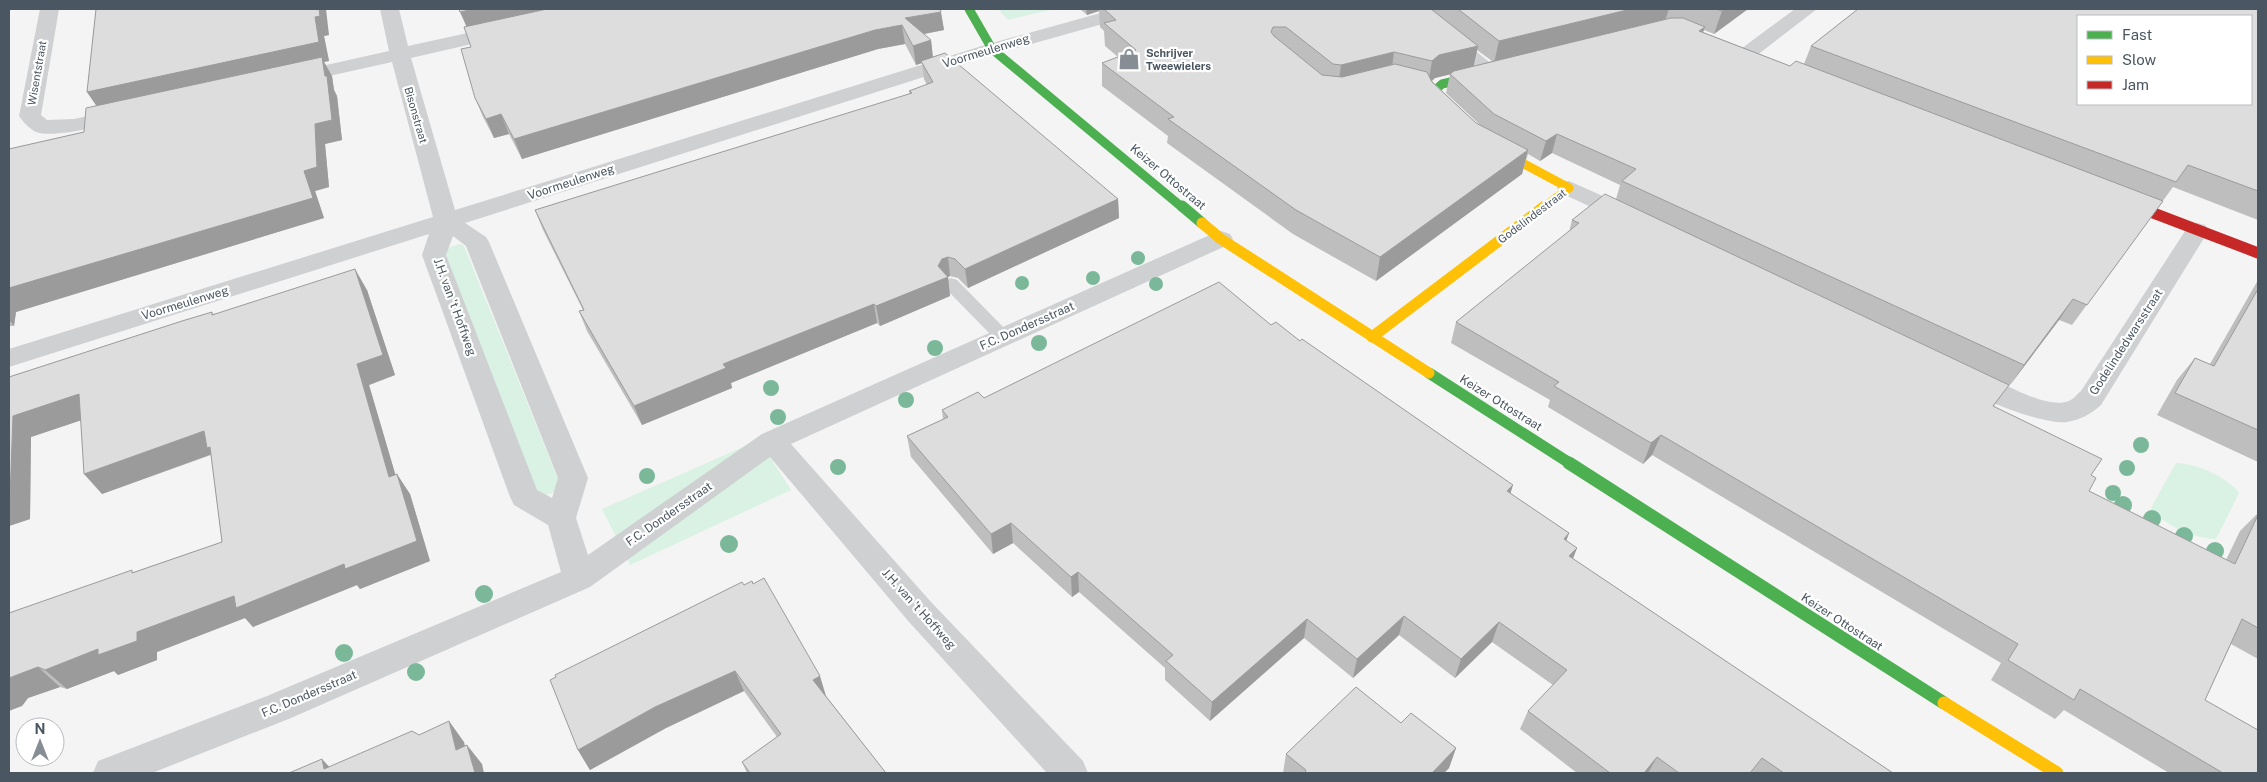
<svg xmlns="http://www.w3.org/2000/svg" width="2267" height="782" font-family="'Public Sans',sans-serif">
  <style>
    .green { fill: #d9f2e3 }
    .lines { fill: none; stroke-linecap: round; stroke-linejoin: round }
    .lane { fill: #ced0d2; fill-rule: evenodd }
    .street { fill: #ced0d2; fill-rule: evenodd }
    .fast-far2 { stroke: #4caf50; stroke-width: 9 }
    .fast-far1 { stroke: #4caf50; stroke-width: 11 }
    .fast { stroke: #4caf50; stroke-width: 13 }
    .slow-far2 { stroke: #ffc107; stroke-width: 9 }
    .slow-far1 { stroke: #ffc107; stroke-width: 11 }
    .slow { stroke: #ffc107; stroke-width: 13 }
    .jam-far1 { stroke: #c62828; stroke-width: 9 }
    .jam { stroke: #c62828; stroke-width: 11 }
    .tree { fill: #7ab899 }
    .wall { fill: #bebebf; fill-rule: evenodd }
    .shaded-wall { fill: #9b9b9b }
    .building { fill: #ddddde; stroke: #9b9b9b; fill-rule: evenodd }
    .labels { text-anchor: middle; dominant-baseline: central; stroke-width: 4.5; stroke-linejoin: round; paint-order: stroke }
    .far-poi-label { font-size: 11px; font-weight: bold; fill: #4a5661; stroke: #fff; text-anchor: start }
    .far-street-label { font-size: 11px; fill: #4a5661; stroke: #fff }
    .street-label { font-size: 12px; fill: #4a5661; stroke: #fff }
  </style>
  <rect width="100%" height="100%" fill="#f4f4f4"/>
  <!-- green -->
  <g class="green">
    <polygon points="998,9 1049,9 1050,10 1008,20"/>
    <path d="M460 244 464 246 560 484C556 494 546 497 536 493L445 253 447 248Z"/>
    <polygon points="759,440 791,490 630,565 602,509"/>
    <path d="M2176 463C2196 463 2227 477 2239 493L2216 539C2195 539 2163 525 2151 508Z"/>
  </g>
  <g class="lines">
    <!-- lane -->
    <polygon class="lane" points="951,278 957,280 1009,333 1012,337 1009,341 1003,343 997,341 945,288 942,284 945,280"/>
    <!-- street -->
    <g class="street">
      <path d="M40 9H59L41 115 47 120 74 119 121 109 129 110 132 115 129 120C109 124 54 139 36 132 30 129 23 122 19 116Z"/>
      <path d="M380 9H399L408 46 504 25 511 27 514 31 511 35 411 58 455 210 985 45 1115 9H1144L1142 13 999 53 465 223 486 237 489 242 588 478 576 518 588 555 762 434 1212 234 1221 231 1230 234 1233 239 1230 244 791 444 931 602 1083 761 1088 773H1047L909 622 770 457 590 587 291 718 152 773H93L98 761 267 696 561 572 548 525 514 505 510 497 422 255 429 234 9 367V349L433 217 392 62 293 84 286 82 283 78 286 74 389 51ZM453 236 466 246 558 478 552 498 537 490 446 255Z"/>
      <polygon points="1402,9 1423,9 1503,73 1500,77 1493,79 1486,77"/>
      <polygon points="1795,9 1817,9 1752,59 1745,61 1738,59 1735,55 1738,51"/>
      <polygon points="1569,181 1639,212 1643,217 1639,222 1631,224 1623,222 1561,193 1557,188 1561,183"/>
      <path d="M2197 223 2205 225 2209 230 2101 405C2091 414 2080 420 2067 422 2044 425 1966 397 1954 378L1958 371 1968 368C1993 376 2044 411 2069 401 2074 399 2077 394 2081 391L2189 225Z"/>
    </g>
    <!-- fast-far2 -->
    <g class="fast-far2">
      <polyline points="969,9 992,49 1183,208"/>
      <polyline points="1452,115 1436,100 1433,92 1442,84 1485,74"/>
    </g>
    <!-- fast-far1 -->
    <g class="fast-far1">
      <polyline points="1182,206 1202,223"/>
      <polyline points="1429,373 1571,464"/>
    </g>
    <!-- fast -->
    <polyline class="fast" points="1569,463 1944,703"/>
    <!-- slow-far2 -->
    <polyline class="slow-far2" points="1491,146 1569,188 1543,208"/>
    <!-- slow-far1 -->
    <g class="slow-far1">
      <polyline points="1202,223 1221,239 1429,373"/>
      <polyline points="1372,337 1545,206"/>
    </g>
    <!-- slow -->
    <polyline class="slow" points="1944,703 2057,773"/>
    <!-- jam-far1 -->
    <polyline class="jam-far1" points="2118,200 2138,208"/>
    <!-- jam -->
    <polyline class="jam" points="2135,206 2258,253"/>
  </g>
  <!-- trees -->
  <g class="tree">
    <circle cx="1138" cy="258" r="7"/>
    <circle cx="1093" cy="278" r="7"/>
    <circle cx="1022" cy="283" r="7"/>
    <circle cx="1156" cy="284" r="7"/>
    <circle cx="1039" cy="343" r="8"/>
    <circle cx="935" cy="348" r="8"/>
    <circle cx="771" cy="388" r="8"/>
    <circle cx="906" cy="400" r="8"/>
    <circle cx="778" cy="417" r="8"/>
    <circle cx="2141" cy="445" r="8"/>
    <circle cx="838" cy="467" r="8"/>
    <circle cx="2127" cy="468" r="8"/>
    <circle cx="647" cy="476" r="8"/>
    <circle cx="2113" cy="493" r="8"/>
    <circle cx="2123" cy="505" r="9"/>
    <circle cx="2152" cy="519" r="9"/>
    <circle cx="2184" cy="536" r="9"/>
    <circle cx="729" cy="544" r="9"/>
    <circle cx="2215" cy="551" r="9"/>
    <circle cx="484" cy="594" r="9"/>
    <circle cx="344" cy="653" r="9"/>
    <circle cx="416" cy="672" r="9"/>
  </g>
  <!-- wall -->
  <g class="wall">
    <polygon points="96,9 329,35 324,36 329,61 324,62 332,76 334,90 337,96 342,140 325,144 329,187 315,191 324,218 16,312 14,326 9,326 9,149 84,132 96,105 87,92"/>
    <polygon points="940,9 944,30 924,34 931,40 933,57 1118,199 1119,218 968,288 958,278 950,276 948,277 950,296 880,326 877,323 731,383 732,388 642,425 587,331 579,311 583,310 543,230 535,210 910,94 909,91 927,85 924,79 922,63 916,65 905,44 878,49 522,159 509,134 494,138 483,117 475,98"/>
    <path d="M1080 9H1748L1714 34 1704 30 1703 32 1790 66 1804 64 1811 46 2258 9V220L2173 187 2072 325 2059 320 2010 385H2009L1994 406 2091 475 2089 491 2226 560 2240 531 2258 513V659L2231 644 2205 700 2258 773H2169L2064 710 2055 719 1991 680 2001 663 1652 455 1643 464 1548 407 1550 400 1451 343 1456 322 1569 232 1572 220 1616 199 1620 185 1552 153 1540 161 1528 154 1522 174 1376 281 1293 234 1167 143 1168 136 1102 86V63L1118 57 1105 46 1104 31 1100 27 1099 11 1087 15ZM1477 50 1492 61 1473 66ZM1450 74 1446 93 1480 125 1476 123 1432 81 1435 78Z"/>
    <polygon points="2258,280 2258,462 2157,415 2177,380 2195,358 2210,364"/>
    <polygon points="367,290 395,375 369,385 395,474 410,494 430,561 360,589 357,585 253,627 245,618 157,652 157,660 118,675 114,671 67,689 60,687 28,698 22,706 9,613 134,572 222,542 211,455 102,494 81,420 31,437 30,519 9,526 9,377 212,312 213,314"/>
    <polygon points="1271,325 1300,341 1511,494 1569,533 1566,541 1577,548 1573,559 1893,773 1577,773 1520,729 1528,711 1553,685 1492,642 1455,678 1399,635 1353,678 1304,638 1210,721 1165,680 1165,668 1079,592 1072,597 1013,543 993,554 911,457 907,436 943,419 942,410 984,398"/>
    <polygon points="744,585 826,696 886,773 747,773 742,762 777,737 744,691 666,728 590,770 578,750"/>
    <polygon points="1401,723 1456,748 1449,768 1444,773 1283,773 1286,754"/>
  </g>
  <!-- shaded-wall -->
  <g class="shaded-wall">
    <polygon points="319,9 326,9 329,35 324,36 329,61 324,62 332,76 334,90 337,96 342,140 325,144 329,187 315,191 324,218 16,312 14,326 9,320 9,288 100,111 87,92 315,17"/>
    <polygon points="474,9 568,9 468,30 460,12"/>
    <polygon points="1086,9 1099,9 1099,11 1087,15"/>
    <polygon points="1631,9 1669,9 1665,21 1494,63 1499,41"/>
    <polygon points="1725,9 1748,9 1714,34 1722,11"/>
    <polygon points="941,12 944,30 908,37 905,18"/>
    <polygon points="902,25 905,44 878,49 522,159 514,139 875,30"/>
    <polygon points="1705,27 1698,45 1699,31"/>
    <polygon points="931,40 933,59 921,61 922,63 916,65 913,46"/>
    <polygon points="1478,46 1473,69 1435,78 1428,84 1432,61 1439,55"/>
    <polygon points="1394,52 1391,75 1338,88 1341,65"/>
    <polygon points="501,114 509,134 494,138 486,119"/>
    <polygon points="1557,134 1552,153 1540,161 1546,141"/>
    <polygon points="1528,150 1522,174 1376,281 1380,257"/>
    <polygon points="1118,199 1119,218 968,288 965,269"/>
    <polygon points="948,257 950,276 948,277 950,296 880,326 876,306 938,266 942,259"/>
    <polygon points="355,269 367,290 395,375 369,385 402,497 389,477 357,364"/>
    <polygon points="2073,299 2059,320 2010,385 2024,365"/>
    <polygon points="874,304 877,323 731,383 732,388 642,425 634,406 723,364"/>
    <polygon points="79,394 97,415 31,437 30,519 9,526 9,499 13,416"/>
    <polygon points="204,431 212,454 102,494 84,474"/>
    <polygon points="1661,435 1652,455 1643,464 1651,443"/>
    <polygon points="397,474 410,494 430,561 360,589 357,585 253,627 245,618 157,652 157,660 118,675 114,671 67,689 45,670 137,632"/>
    <polygon points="1513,485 1507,505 1507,491"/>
    <polygon points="1011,523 1013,543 993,554 991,534"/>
    <polygon points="1569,533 1562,553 1564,539"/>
    <polygon points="1577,548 1569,568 1569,556"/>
    <polygon points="1078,572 1079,592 1072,597 1071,577"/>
    <polygon points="1404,616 1399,635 1353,678 1357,659"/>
    <polygon points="1307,619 1304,638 1210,721 1212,702"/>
    <polygon points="1499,622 1492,642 1455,678 1461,659"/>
    <polygon points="38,667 60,687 28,698 22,706 9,711 9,678"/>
    <polygon points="735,671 744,691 666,728 590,770 578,750 655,707"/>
    <polygon points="820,676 826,696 819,700 813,680"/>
    <polygon points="449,721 464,742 471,770 456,750"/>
    <polygon points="467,745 482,764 484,773 475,773"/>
    <polygon points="1456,748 1449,768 1444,773 1432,773"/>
    <polygon points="1657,757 1648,773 1644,773"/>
    <polygon points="322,759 335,773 324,769"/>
  </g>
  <!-- building -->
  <g class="building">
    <polygon points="96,9 319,9 320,16 315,17 319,42 87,92"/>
    <polygon points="459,9 474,9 460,12"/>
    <polygon points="547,9 940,9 941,12 905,18 931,40 913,46 902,25 875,30 514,139 501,114 486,119 475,98 461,49 471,47 464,27"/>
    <polygon points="1104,9 1431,9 1478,46 1439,55 1432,61 1394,52 1341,65 1333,64 1286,27 1273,27 1271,32 1274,36 1322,75 1342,77 1395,64 1427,72 1432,82 1476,123 1528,150 1380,257 1296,210 1168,119 1174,117 1102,63 1136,50 1104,23 1116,20"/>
    <polygon points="1458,9 1631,9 1499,41"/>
    <polygon points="1716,9 1725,9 1722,11"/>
    <path d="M1858 9H2258V191L2188 165 2176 182 1811 46ZM2078 16H2251V104H2078Z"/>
    <polygon points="1671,18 1683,18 1705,27 1699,31 1790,66 1796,61 2163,201 2087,305 2073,299 2024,365 1622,181 1636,169 1557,134 1546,141 1494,114 1450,74 1454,71"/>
    <polygon points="945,53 1118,199 965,269 955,259 948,257 942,259 938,266 948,277 876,306 874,304 723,364 726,368 634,406 579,311 584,310 535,210 912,93 909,91 933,82 921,61"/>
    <polygon points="322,57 325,76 327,76 332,120 315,124 317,167 304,171 313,198 9,288 9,149 84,132 86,108"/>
    <polygon points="1605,194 2009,385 1993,406 2102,459 2091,475 2096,478 2089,491 2235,564 2258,515 2258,628 2242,619 2205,700 2258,730 2258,773 2223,773 2080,689 2074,700 2008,660 2018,644 1661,435 1651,443 1554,386 1559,382 1456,322 1579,223 1572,220"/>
    <polygon points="355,269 383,355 357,364 389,477 397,474 417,541 345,569 344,564 236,608 234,596 137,632 137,641 98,655 98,649 45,670 38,667 9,678 9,613 132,570 132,573 222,542 210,447 207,448 204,431 84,474 79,394 13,416 10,498 9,499 9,377 182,321 212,312 212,315"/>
    <polygon points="1219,282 1271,325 1276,322 1300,341 1302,339 1513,485 1507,491 1569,533 1564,539 1577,548 1569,556 1893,773 1784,773 1762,758 1750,773 1679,773 1657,757 1644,773 1610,773 1528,711 1567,670 1499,622 1461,659 1404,616 1357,659 1307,619 1212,702 1166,661 1173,655 1078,572 1071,577 1011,523 991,534 907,436 948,417 942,410 978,392 984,398"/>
    <polygon points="2258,289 2258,430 2175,393 2195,358 2214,366"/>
    <polygon points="764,578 820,676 813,680 886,773 750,773 742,762 781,734 735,671 655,707 578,750 550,680 556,677 555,675 742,582 744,585 752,581 753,584"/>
    <polygon points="1356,687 1401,723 1411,713 1456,748 1432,773 1305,773 1306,770 1286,754"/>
    <polygon points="449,721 456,750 467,745 475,773 289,773 322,759 324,769 412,731 419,735"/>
  </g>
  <!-- icons -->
  <defs>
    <g id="shop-bare" transform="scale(1.725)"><path d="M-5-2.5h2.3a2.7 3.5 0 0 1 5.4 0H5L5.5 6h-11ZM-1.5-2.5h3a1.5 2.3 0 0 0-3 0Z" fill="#868d94" stroke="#fff" stroke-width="2.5" paint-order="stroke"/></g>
  </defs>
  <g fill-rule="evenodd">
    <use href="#shop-bare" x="1129" y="59"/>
  </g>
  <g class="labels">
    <!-- far-poi labels -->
    <g class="far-poi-label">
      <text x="1146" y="53">Schrijver<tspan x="1146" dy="13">Tweewielers</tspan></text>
    </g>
    <!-- far-street labels -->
    <g class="far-street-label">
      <text transform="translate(37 73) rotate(-80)">Wisentstraat</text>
      <text transform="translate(416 115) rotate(74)">Bisonstraat</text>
      <text transform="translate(1532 216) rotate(-37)">Godelindestraat</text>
    </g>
    <!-- street labels -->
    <g class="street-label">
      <text transform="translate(986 51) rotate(-17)">Voormeulenweg</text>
      <text transform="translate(1168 177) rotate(40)">Keizer Ottostraat</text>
      <text transform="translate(571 182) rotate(-18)">Voormeulenweg</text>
      <text transform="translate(185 303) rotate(-17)">Voormeulenweg</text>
      <text transform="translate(455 307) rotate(70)">J.H. van 't Hoffweg</text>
      <text transform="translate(1027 326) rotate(-24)">F.C. Dondersstraat</text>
      <text transform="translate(2126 342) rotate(-57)">Godelindedwarsstraat</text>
      <text transform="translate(1501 403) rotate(32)">Keizer Ottostraat</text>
      <text transform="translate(669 514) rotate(-35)">F.C. Dondersstraat</text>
      <text transform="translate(919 609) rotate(48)">J.H. van 't Hoffweg</text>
      <text transform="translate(1842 622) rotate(33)">Keizer Ottostraat</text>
      <text transform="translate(309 694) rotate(-23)">F.C. Dondersstraat</text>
    </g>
  </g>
  <!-- border -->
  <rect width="2267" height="782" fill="none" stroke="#4a5661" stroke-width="20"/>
  <!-- legend -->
  <rect x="2077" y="15" width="175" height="90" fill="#ffffff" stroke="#b7bbc0"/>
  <rect x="2087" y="31" width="25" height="8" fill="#4caf50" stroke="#b7bbc0"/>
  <text x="2122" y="40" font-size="15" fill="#4a5661">Fast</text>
  <rect x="2087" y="56" width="25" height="8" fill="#ffc107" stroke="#b7bbc0"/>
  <text x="2122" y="65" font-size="15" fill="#4a5661">Slow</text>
  <rect x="2087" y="81" width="25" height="8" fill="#c62828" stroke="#b7bbc0"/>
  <text x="2122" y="90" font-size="15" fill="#4a5661">Jam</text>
  <!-- north arrow -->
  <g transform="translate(40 742)"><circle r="24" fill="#ffffff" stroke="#b7bbc0"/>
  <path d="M0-4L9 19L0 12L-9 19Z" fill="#868d94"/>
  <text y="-8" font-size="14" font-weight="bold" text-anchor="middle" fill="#4a5661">N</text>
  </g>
</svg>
